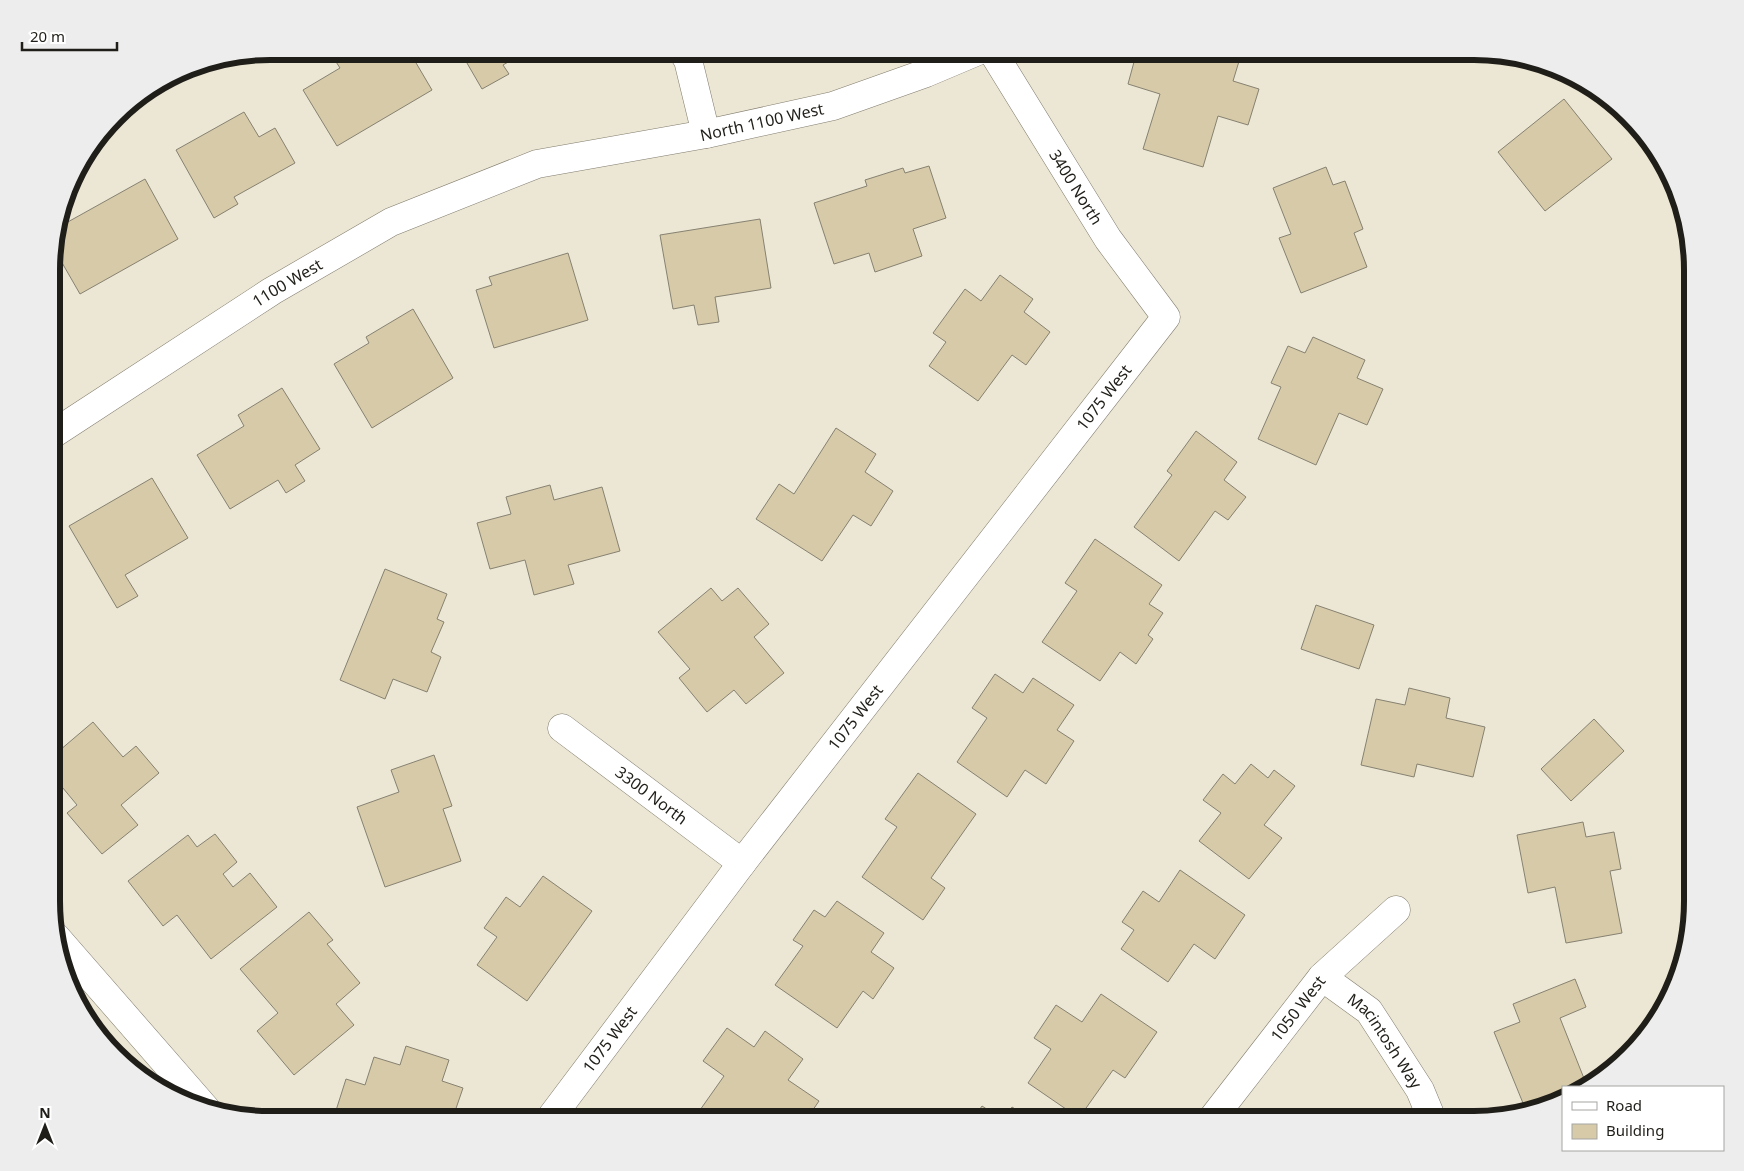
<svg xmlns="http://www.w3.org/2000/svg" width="1744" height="1171" font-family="'Noto Sans',sans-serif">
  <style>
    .building { fill: #d6caa8; stroke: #868171 }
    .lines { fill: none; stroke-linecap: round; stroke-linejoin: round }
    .minor-casing { stroke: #817c6d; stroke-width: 29 }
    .minor { stroke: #fff; stroke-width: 28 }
    .labels { text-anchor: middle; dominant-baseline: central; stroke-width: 5; stroke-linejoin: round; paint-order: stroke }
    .street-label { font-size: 16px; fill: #201e18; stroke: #fff }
    .rim { fill: none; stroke: #201e18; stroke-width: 6 }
  </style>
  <rect width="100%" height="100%" fill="#ece6d4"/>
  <!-- building -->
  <g class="building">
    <polygon points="329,51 409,51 432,90 337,146 303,90 340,68"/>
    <polygon points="460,51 527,51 503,65 509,74 482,89"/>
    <polygon points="1137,51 1159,51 1176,57 1178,51 1219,51 1240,58 1233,81 1259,89 1248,125 1218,116 1203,167 1143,149 1160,94 1128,84"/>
    <polygon points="1564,99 1612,159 1545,211 1498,152"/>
    <polygon points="244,112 259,137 275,128 295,163 234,197 238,204 214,218 176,150"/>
    <polygon points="929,166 946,218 913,229 922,256 875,272 869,253 834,264 814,203 867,186 865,180 903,168 905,173"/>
    <polygon points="1326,167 1333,185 1345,181 1363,229 1354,233 1367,267 1301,293 1279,238 1291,234 1273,188"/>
    <polygon points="145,179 178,239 80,294 53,247 57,228"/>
    <polygon points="760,219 771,288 715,297 719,322 698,325 694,305 673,309 660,235"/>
    <polygon points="568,253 588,320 494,348 476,290 492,285 489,277"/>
    <polygon points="1000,275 1033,299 1024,312 1050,332 1026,365 1012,355 978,401 929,366 946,342 933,333 965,289 981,301"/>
    <polygon points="413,309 453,378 372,428 334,364 369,343 366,337"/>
    <polygon points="1313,337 1365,360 1357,378 1383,389 1367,425 1339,413 1316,465 1258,439 1281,387 1271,383 1288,346 1305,353"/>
    <polygon points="282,388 320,449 295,465 305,481 286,493 278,480 230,509 197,455 244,426 238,415"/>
    <polygon points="836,428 876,454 865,472 893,491 871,526 853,515 822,561 756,519 779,484 794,494"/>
    <polygon points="1196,431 1237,462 1224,480 1246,497 1228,520 1215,511 1179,561 1134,527 1172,475 1167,471"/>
    <polygon points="152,478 188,538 125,575 138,596 117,608 69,526"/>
    <polygon points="550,485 554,500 602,487 620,551 568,565 574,584 534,595 525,560 490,569 477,523 511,514 506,497"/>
    <polygon points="1095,539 1162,585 1149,604 1163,613 1148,635 1153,639 1136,664 1120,652 1100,681 1042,642 1077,591 1065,583"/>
    <polygon points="385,569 447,594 437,619 444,622 431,652 441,657 427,692 393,679 385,699 340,680"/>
    <polygon points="711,588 722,601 738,588 769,624 754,637 784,673 746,704 734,690 707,712 679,678 690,669 658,632"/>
    <polygon points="1316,605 1374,625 1359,669 1301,649"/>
    <polygon points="53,660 60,673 53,676"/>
    <polygon points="995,674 1023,693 1033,678 1074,705 1057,730 1074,741 1046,784 1025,770 1007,797 957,762 987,718 972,708"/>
    <polygon points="1409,688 1450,698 1446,718 1485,727 1473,777 1417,764 1414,777 1361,765 1376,699 1405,705"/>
    <polygon points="1594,719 1624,751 1571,801 1541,769"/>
    <polygon points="93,722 123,757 136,746 159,773 121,805 138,825 102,854 67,813 77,805 53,776 53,756"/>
    <polygon points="434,755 452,806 443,809 461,861 385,887 357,807 399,792 391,770"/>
    <polygon points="1251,764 1268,778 1274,770 1295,786 1264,825 1282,838 1249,879 1199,841 1221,813 1203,800 1223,774 1235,784"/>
    <polygon points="918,773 976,814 931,878 945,888 923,920 862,877 897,827 885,819"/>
    <polygon points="1583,822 1586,837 1614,832 1621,869 1610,871 1622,933 1566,943 1555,887 1528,893 1517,835"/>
    <polygon points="215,834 237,862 223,874 233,887 250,873 277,907 211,959 177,915 163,926 128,881 188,835 197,847"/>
    <polygon points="1180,870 1245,915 1215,959 1194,944 1168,982 1121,949 1134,930 1122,922 1143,891 1159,902"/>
    <polygon points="543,876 592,911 527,1001 477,965 497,937 484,928 506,897 520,907"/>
    <polygon points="837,901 884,933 871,952 894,968 873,999 863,991 837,1028 775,985 803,946 793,940 814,910 825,917"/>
    <polygon points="309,912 333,940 327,944 360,983 336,1004 354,1025 294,1075 257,1031 278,1013 240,969"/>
    <polygon points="1575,979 1586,1007 1560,1018 1587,1086 1563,1087 1563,1097 1525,1108 1494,1032 1520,1022 1513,1004"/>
    <polygon points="1101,994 1157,1032 1125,1078 1113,1070 1079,1118 1028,1083 1051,1049 1034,1038 1056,1005 1082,1022"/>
    <polygon points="727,1028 754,1047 765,1031 803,1059 788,1080 819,1101 806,1120 714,1120 700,1110 724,1076 703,1061"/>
    <polygon points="406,1046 449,1060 442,1081 463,1088 452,1120 333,1120 346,1079 365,1085 374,1057 400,1065"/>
    <polygon points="982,1106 1002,1119 973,1119"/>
    <polygon points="1012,1107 1031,1119 1004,1119"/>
  </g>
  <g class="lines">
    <!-- minor casing -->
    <g class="minor-casing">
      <g id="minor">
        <polyline points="682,51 688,60 706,134"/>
        <path id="s1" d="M53 434 272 291 391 222 537 164 706 134 833 106 926 73 978 51"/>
        <path id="s2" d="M562 728 742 863"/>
        <polyline points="56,937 206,1109"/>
        <path id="s3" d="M1322 977 1369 1011 1420 1090 1432 1119"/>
        <path id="s4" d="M1212 1119 1322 977 1396 910"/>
        <path id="s5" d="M549 1120 742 863 1166 317 1108 239 992 51"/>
      </g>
    </g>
    <!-- minor -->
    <use href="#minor" class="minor"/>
  </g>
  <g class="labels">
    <!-- street labels -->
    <g class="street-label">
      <text stroke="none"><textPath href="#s1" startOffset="785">North 1100 West</textPath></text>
      <text transform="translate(1076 187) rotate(58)">3400 North</text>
      <text stroke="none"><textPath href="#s1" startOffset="279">1100 West</textPath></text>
      <text stroke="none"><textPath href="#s5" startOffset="911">1075 West</textPath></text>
      <text stroke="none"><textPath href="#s5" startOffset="506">1075 West</textPath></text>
      <text stroke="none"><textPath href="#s2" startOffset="112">3300 North</textPath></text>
      <text stroke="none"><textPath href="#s4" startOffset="140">1050 West</textPath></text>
      <text stroke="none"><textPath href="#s5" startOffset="101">1075 West</textPath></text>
      <text stroke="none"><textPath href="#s3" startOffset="91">Macintosh Way</textPath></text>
    </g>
  </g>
  <!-- crop -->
  <path d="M0 0H1744V1171H0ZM270 60H1474A210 210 0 0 1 1684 270V901A210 210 0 0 1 1474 1111H270A210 210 0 0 1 60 901V270A210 210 0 0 1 270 60Z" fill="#ededed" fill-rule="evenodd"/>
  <path class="rim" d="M270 60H1474A210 210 0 0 1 1684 270V901A210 210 0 0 1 1474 1111H270A210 210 0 0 1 60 901V270A210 210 0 0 1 270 60Z"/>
  <!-- legend -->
  <rect x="1562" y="1086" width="162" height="65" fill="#ffffff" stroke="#a6a5a3"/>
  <rect x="1572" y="1102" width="25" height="8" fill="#ffffff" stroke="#a6a5a3"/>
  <text x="1606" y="1111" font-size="15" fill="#201e18">Road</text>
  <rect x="1572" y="1124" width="25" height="15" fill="#d6caa8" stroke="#a6a5a3"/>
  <text x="1606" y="1136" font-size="15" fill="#201e18">Building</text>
  <!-- north arrow -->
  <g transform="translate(45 1126)" stroke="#ffffff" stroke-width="4" paint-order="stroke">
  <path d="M0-4L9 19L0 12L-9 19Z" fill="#201e18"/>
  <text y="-8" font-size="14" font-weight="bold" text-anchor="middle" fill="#201e18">N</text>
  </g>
  <!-- scale -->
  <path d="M22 42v8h95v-8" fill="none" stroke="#201e18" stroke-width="2.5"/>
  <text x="30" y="42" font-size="15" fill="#201e18" stroke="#ffffff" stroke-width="4" paint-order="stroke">20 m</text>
</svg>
